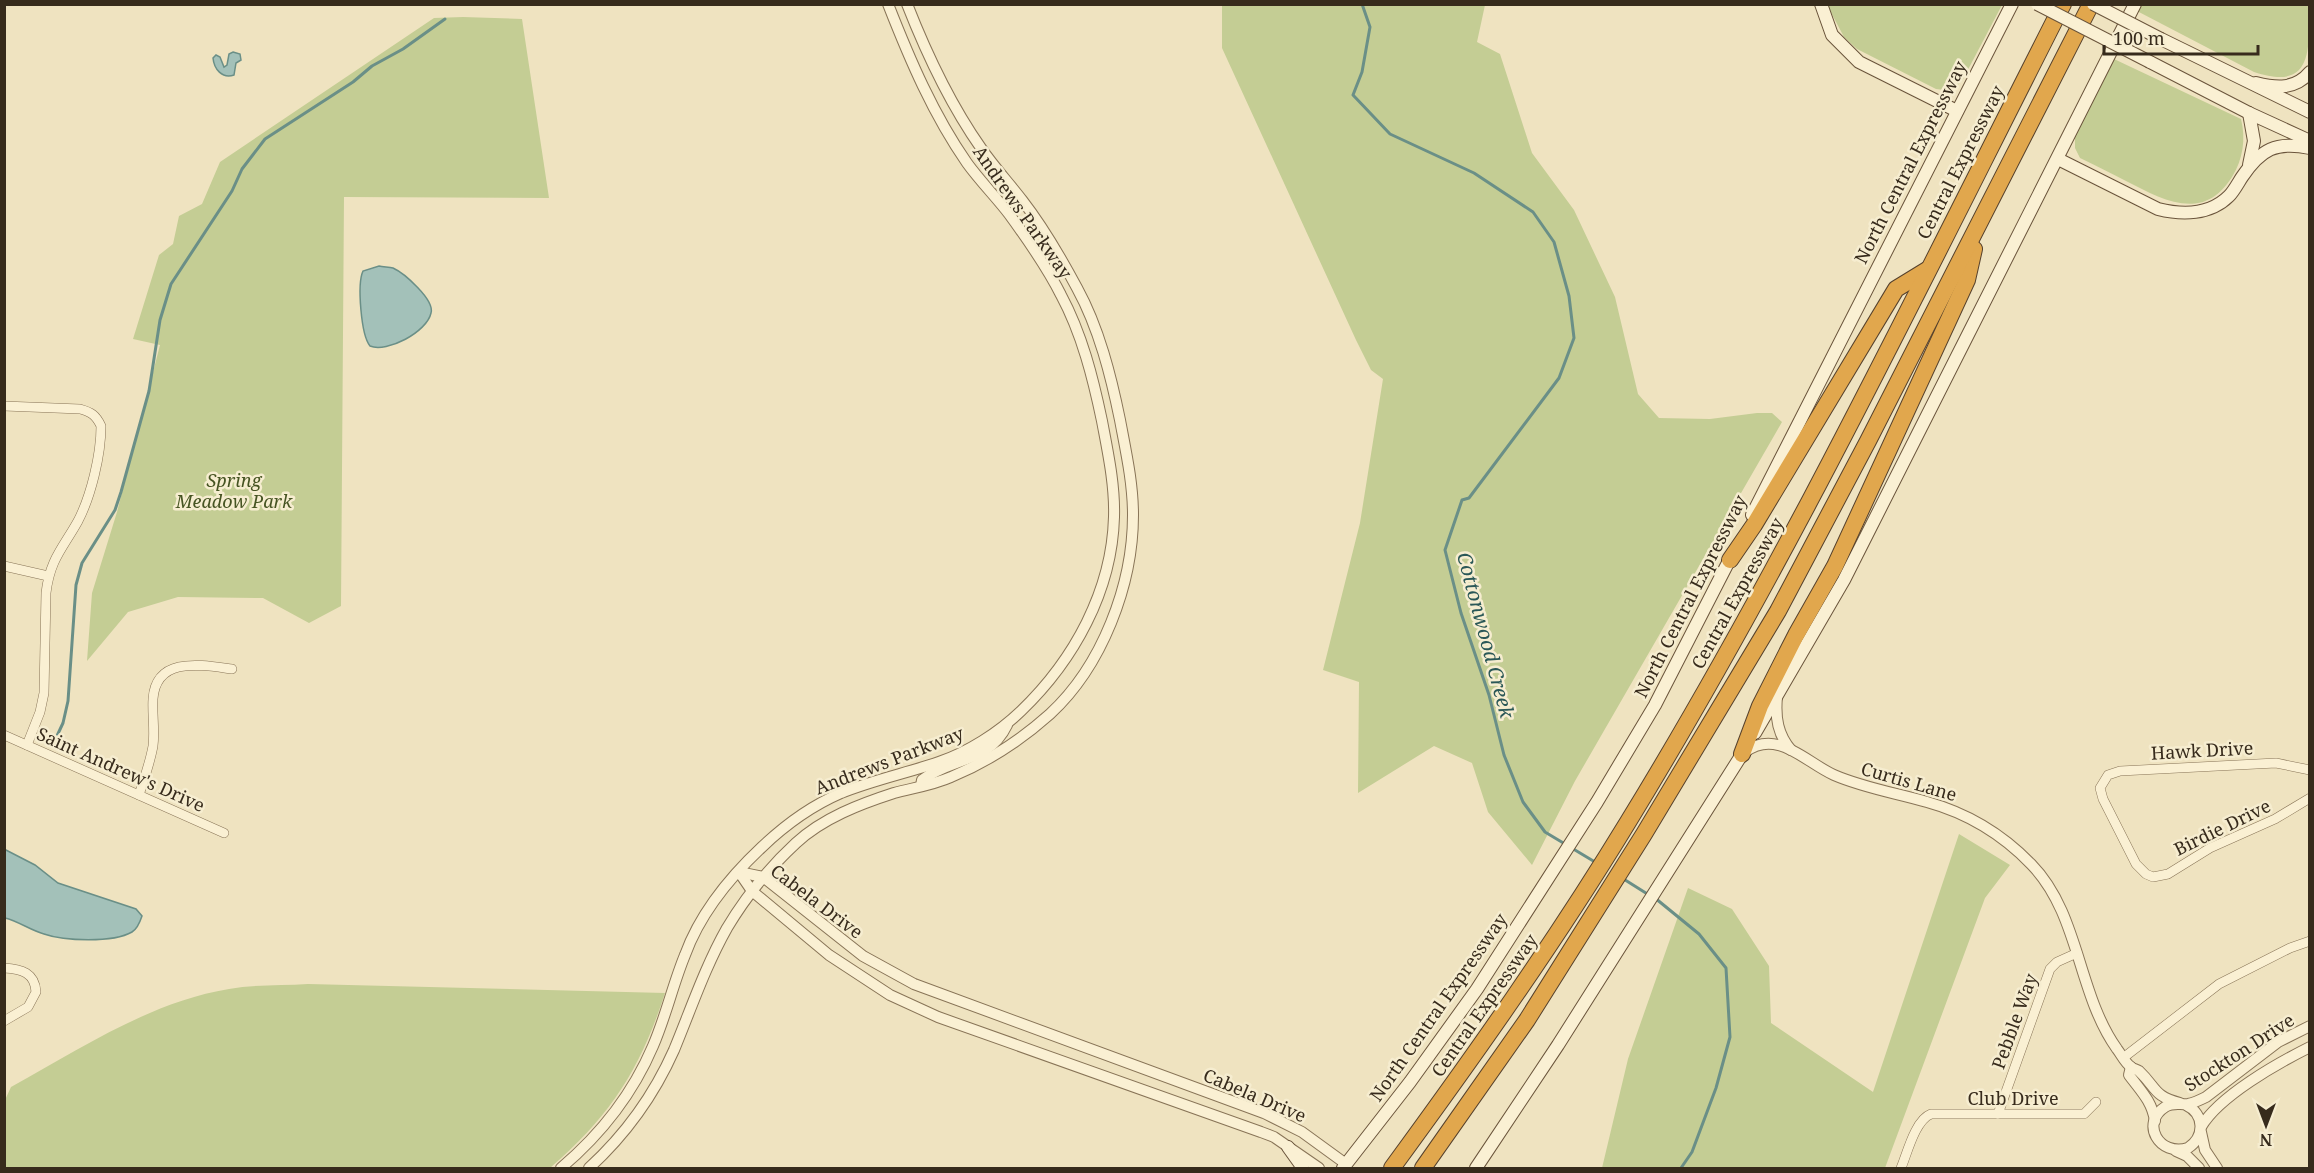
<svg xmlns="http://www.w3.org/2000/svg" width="2314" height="1173" font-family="'Noto Serif',serif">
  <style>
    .green { fill: #c4cd94 }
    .water { fill: #a3c1b9; stroke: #6a8f87; stroke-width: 1.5 }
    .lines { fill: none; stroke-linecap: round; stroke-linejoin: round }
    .stream { stroke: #6a8f87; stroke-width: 3 }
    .minor-casing { stroke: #887457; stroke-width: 10 }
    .tertiary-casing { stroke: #887457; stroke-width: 12 }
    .secondary-casing { stroke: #6a543b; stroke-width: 14 }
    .motorway-casing { stroke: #56412c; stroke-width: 18 }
    .minor { stroke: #faf0d3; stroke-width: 9 }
    .tertiary { stroke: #faf0d3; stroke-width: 10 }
    .secondary { stroke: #faf0d3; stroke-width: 12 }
    .motorway { stroke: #e1a74d; stroke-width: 16 }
    .secondary-bridge-casing { stroke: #6a543b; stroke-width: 14; stroke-linecap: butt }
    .secondary-bridge { stroke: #faf0d3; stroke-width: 12 }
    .labels { text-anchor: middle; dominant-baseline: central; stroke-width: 5; stroke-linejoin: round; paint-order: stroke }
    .street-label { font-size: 18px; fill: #372b1c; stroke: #f6edd0 }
    .park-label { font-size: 18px; font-style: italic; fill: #465422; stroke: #f6edd0 }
    .water-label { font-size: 20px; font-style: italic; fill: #2b5857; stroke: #f6edd0 }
  </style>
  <rect width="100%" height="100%" fill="#efe3c0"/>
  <!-- green -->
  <g class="green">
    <path d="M2140 4 2309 5C2309 49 2314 92 2254 72L2137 11Z"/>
    <polygon points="1222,5 1485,5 1477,42 1500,54 1532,153 1574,210 1615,297 1638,394 1659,418 1710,419 1757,413 1772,413 1782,422 1575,781 1532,865 1488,812 1472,763 1434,746 1358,793 1359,682 1323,670 1360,523 1383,379 1371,370 1356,340 1222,48"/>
    <path d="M1827 5H2002L1962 81C1954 89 1948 91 1936 89L1857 49 1844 37Z"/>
    <polygon points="463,17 522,19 549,198 344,197 341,606 309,623 263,598 178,597 128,612 87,661 92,593 117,512 160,345 133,339 159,255 173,244 179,216 202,204 220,162 434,18"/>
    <path d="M2114 59 2241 119C2246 139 2243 159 2232 177 2203 223 2163 200 2126 181 2111 173 2096 166 2080 158L2075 148V134Z"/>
    <polygon points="1959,834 2010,865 1985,898 1885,1168 1602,1168 1628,1059 1688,888 1732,909 1769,966 1771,1023 1873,1092"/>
    <path d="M308 984 665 993C640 1070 611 1115 550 1168H5V1100L11 1087C80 1049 150 1002 229 989 255 984 282 986 308 984Z"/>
  </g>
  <!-- water -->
  <g class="water">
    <path d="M233 52 240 54 241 60 236 63 234 75C222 79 214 69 213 58L216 55 220 57 224 67 227 65 229 54Z"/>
    <path d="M379 266C383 267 389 267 393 268 404 273 435 300 431 313 427 332 387 353 370 346 361 335 357 284 363 271Z"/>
    <path d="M4 849 35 865 58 883 136 909 142 916C140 922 137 929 132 932 113 943 64 941 44 934 30 930 18 921 5 918Z"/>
  </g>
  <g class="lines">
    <!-- stream -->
    <g class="stream">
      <polyline points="1362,4 1370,27 1362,72 1353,95 1390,134 1474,173 1533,212 1554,242 1569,296 1574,338 1559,378 1469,498 1462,500 1445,550 1461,613 1489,695 1504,755 1523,802 1545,832 1565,844"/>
      <polyline points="56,738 63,723 68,701 76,585 82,563 115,510 121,492 149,391 160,320 171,284 232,191 242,169 265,139 353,82 372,66 403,49 445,19"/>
      <polyline points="1570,847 1595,862"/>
      <polyline points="1622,878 1649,895"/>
      <polyline points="1655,898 1699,934 1726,968 1730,1037 1716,1088 1692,1152 1681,1168"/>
    </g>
    <!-- minor casing -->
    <g class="minor-casing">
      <g id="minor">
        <path d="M4 406 80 409C91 412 96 415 101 426 101 455 91 496 78 521 63 548 50 559 46 593L44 693 40 712 27 745"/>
        <polyline points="4,566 48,576"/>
        <polyline points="4,735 224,833"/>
        <polyline points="2310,770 2276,763 2120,771 2108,775 2100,788 2103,799 2136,864 2146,874 2153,877 2168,874 2210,848 2275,819 2310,798"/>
        <path d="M139 795C144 779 150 763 153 746 155 730 152 714 153 699 156 656 201 665 232 669"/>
        <path d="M4 968C22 969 35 973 36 992L28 1007 4 1021"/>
        <polyline points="2123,1058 2219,984 2290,948 2310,941"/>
        <polyline points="1998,1114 2050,969 2057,962 2077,953"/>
        <path d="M1901 1168C1907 1154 1915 1120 1931 1114H2084L2096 1102"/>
      </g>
    </g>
    <!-- tertiary casing -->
    <g class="tertiary-casing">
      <g id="tertiary">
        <path d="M1777 697C1775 718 1778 735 1791 750"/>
        <path d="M1745 752C1777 728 1805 762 1834 775 1864 788 1896 793 1927 802 1967 813 2002 834 2031 864 2080 914 2077 993 2117 1049 2121 1054 2125 1063 2131 1067 2133 1069 2136 1069 2139 1071 2157 1088 2153 1096 2180 1103"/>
        <path d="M921 786 922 780C950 758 989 763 1007 725"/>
        <polyline points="739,872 763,877 863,956 914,984 1264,1113 1302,1132 1346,1164"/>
        <polyline points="739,872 752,891 829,955 890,995 938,1017 1261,1132 1274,1137 1319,1168"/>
        <path d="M2131 1067 2129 1075C2140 1090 2152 1101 2155 1121"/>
        <path d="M2186 1105C2205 1114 2205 1137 2188 1148 2159 1157 2140 1123 2165 1107 2173 1102 2180 1105 2188 1104 2194 1103 2200 1100 2206 1097L2278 1042 2310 1026"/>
        <path d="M2201 1127C2219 1096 2278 1063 2310 1047"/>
        <polyline points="2201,1132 2205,1150 2217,1168"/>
        <polyline points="2176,1151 2187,1156 2199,1168"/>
        <path d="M561 1168C600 1135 633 1093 653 1046 666 1016 673 984 685 955 700 914 730 877 762 847 785 825 811 806 841 793 873 780 907 773 939 762 968 752 998 733 1021 711 1074 660 1112 591 1114 517 1115 485 1108 453 1102 421 1093 378 1082 334 1061 295 1047 267 1028 240 1009 214 996 197 980 181 967 163 933 114 910 60 888 4"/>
        <path d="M589 1168C625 1135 654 1095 674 1050 691 1009 705 967 727 928 746 896 769 868 796 843 823 818 860 804 894 793 913 788 933 785 951 777 987 762 1021 740 1050 714 1102 666 1133 585 1133 515 1133 483 1126 452 1120 420 1111 376 1099 328 1077 288 1061 258 1043 227 1022 200 1009 183 994 167 981 148 950 104 927 55 907 4"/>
      </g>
    </g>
    <!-- secondary casing -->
    <g class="secondary-casing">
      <g id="secondary">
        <polyline points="1821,4 1832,35 1859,62 1957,111"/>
        <polyline points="2161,39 2310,112"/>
        <polyline points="2150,62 2249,113 2310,141"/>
        <path d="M2256 83C2276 88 2295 90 2310 72"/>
        <path d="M2058 159 2158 209C2182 215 2210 215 2229 196 2234 191 2238 183 2242 177 2261 149 2276 141 2310 148"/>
        <polyline points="2249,165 2254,141 2249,113"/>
        <polyline points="1752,515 2012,4"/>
        <polyline points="1755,733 1844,580 2135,4"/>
        <polyline points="1288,1147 1303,1168"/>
        <polyline points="1343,1168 1410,1082 1477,989 1597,802 1655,705 1733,553"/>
        <polyline points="1476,1168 1558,1045 1746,748"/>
      </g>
    </g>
    <!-- motorway casing -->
    <g class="motorway-casing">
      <g id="motorway">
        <polyline points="1730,560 1754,525 1896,289 1927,270"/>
        <polyline points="1742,754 1760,706 1796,635 1835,566 1967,280 1974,249"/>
        <path d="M1392 1168C1474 1056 1555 942 1628 822 1789 559 1923 279 2063 4"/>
        <polyline points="1423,1168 1527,1020 1644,834 1778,611 1868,441 2091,4"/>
      </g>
    </g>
    <!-- minor -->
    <use href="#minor" class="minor"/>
    <!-- tertiary -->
    <use href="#tertiary" class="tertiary"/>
    <!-- secondary -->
    <use href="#secondary" class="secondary"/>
    <!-- motorway -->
    <use href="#motorway" class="motorway"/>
    <!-- secondary-bridge casing -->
    <g class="secondary-bridge-casing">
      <g id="secondary-bridge">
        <polyline points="2037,4 2150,62"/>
        <polyline points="2093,4 2161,39"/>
      </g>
    </g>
    <!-- secondary-bridge -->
    <use href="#secondary-bridge" class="secondary-bridge"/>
  </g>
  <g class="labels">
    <!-- street labels -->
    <g class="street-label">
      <text transform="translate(1910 162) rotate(-63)">North Central Expressway</text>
      <text transform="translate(1960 162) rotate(-63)">Central Expressway</text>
      <text transform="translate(1023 212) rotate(55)">Andrews Parkway</text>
      <text transform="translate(1737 593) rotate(-61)">Central Expressway</text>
      <text transform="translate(1690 596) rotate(-63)">North Central Expressway</text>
      <text transform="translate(2202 750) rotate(-3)">Hawk Drive</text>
      <text transform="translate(889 760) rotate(-21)">Andrews Parkway</text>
      <text transform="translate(121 769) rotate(24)">Saint Andrew's Drive</text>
      <text transform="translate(1909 781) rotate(16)">Curtis Lane</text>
      <text transform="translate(2222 827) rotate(-26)">Birdie Drive</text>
      <text transform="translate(817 901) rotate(37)">Cabela Drive</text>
      <text transform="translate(1484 1005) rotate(-55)">Central Expressway</text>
      <text transform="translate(1438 1007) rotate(-55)">North Central Expressway</text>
      <text transform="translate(2014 1021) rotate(-70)">Pebble Way</text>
      <text transform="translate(2239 1052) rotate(-33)">Stockton Drive</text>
      <text transform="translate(1255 1095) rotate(23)">Cabela Drive</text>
      <text x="2013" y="1098">Club Drive</text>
    </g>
    <!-- park labels -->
    <g class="park-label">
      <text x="234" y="480">Spring<tspan x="234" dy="21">Meadow Park</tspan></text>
    </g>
    <!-- water labels -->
    <g class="water-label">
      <text transform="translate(1486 635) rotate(75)">Cottonwood Creek</text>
    </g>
  </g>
  <!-- border -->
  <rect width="2314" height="1173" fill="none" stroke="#372b1c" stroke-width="12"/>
  <!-- north arrow -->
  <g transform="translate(2266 1125) rotate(180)" stroke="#f6edd0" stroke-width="4.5" paint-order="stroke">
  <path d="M0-4.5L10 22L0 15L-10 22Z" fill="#372b1c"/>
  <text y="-9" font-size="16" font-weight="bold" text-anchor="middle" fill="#372b1c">N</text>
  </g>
  <!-- scale -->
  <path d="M2104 45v9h154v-9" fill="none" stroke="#372b1c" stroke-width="3"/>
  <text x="2113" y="45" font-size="18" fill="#372b1c" stroke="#f6edd0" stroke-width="4.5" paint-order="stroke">100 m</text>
</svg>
